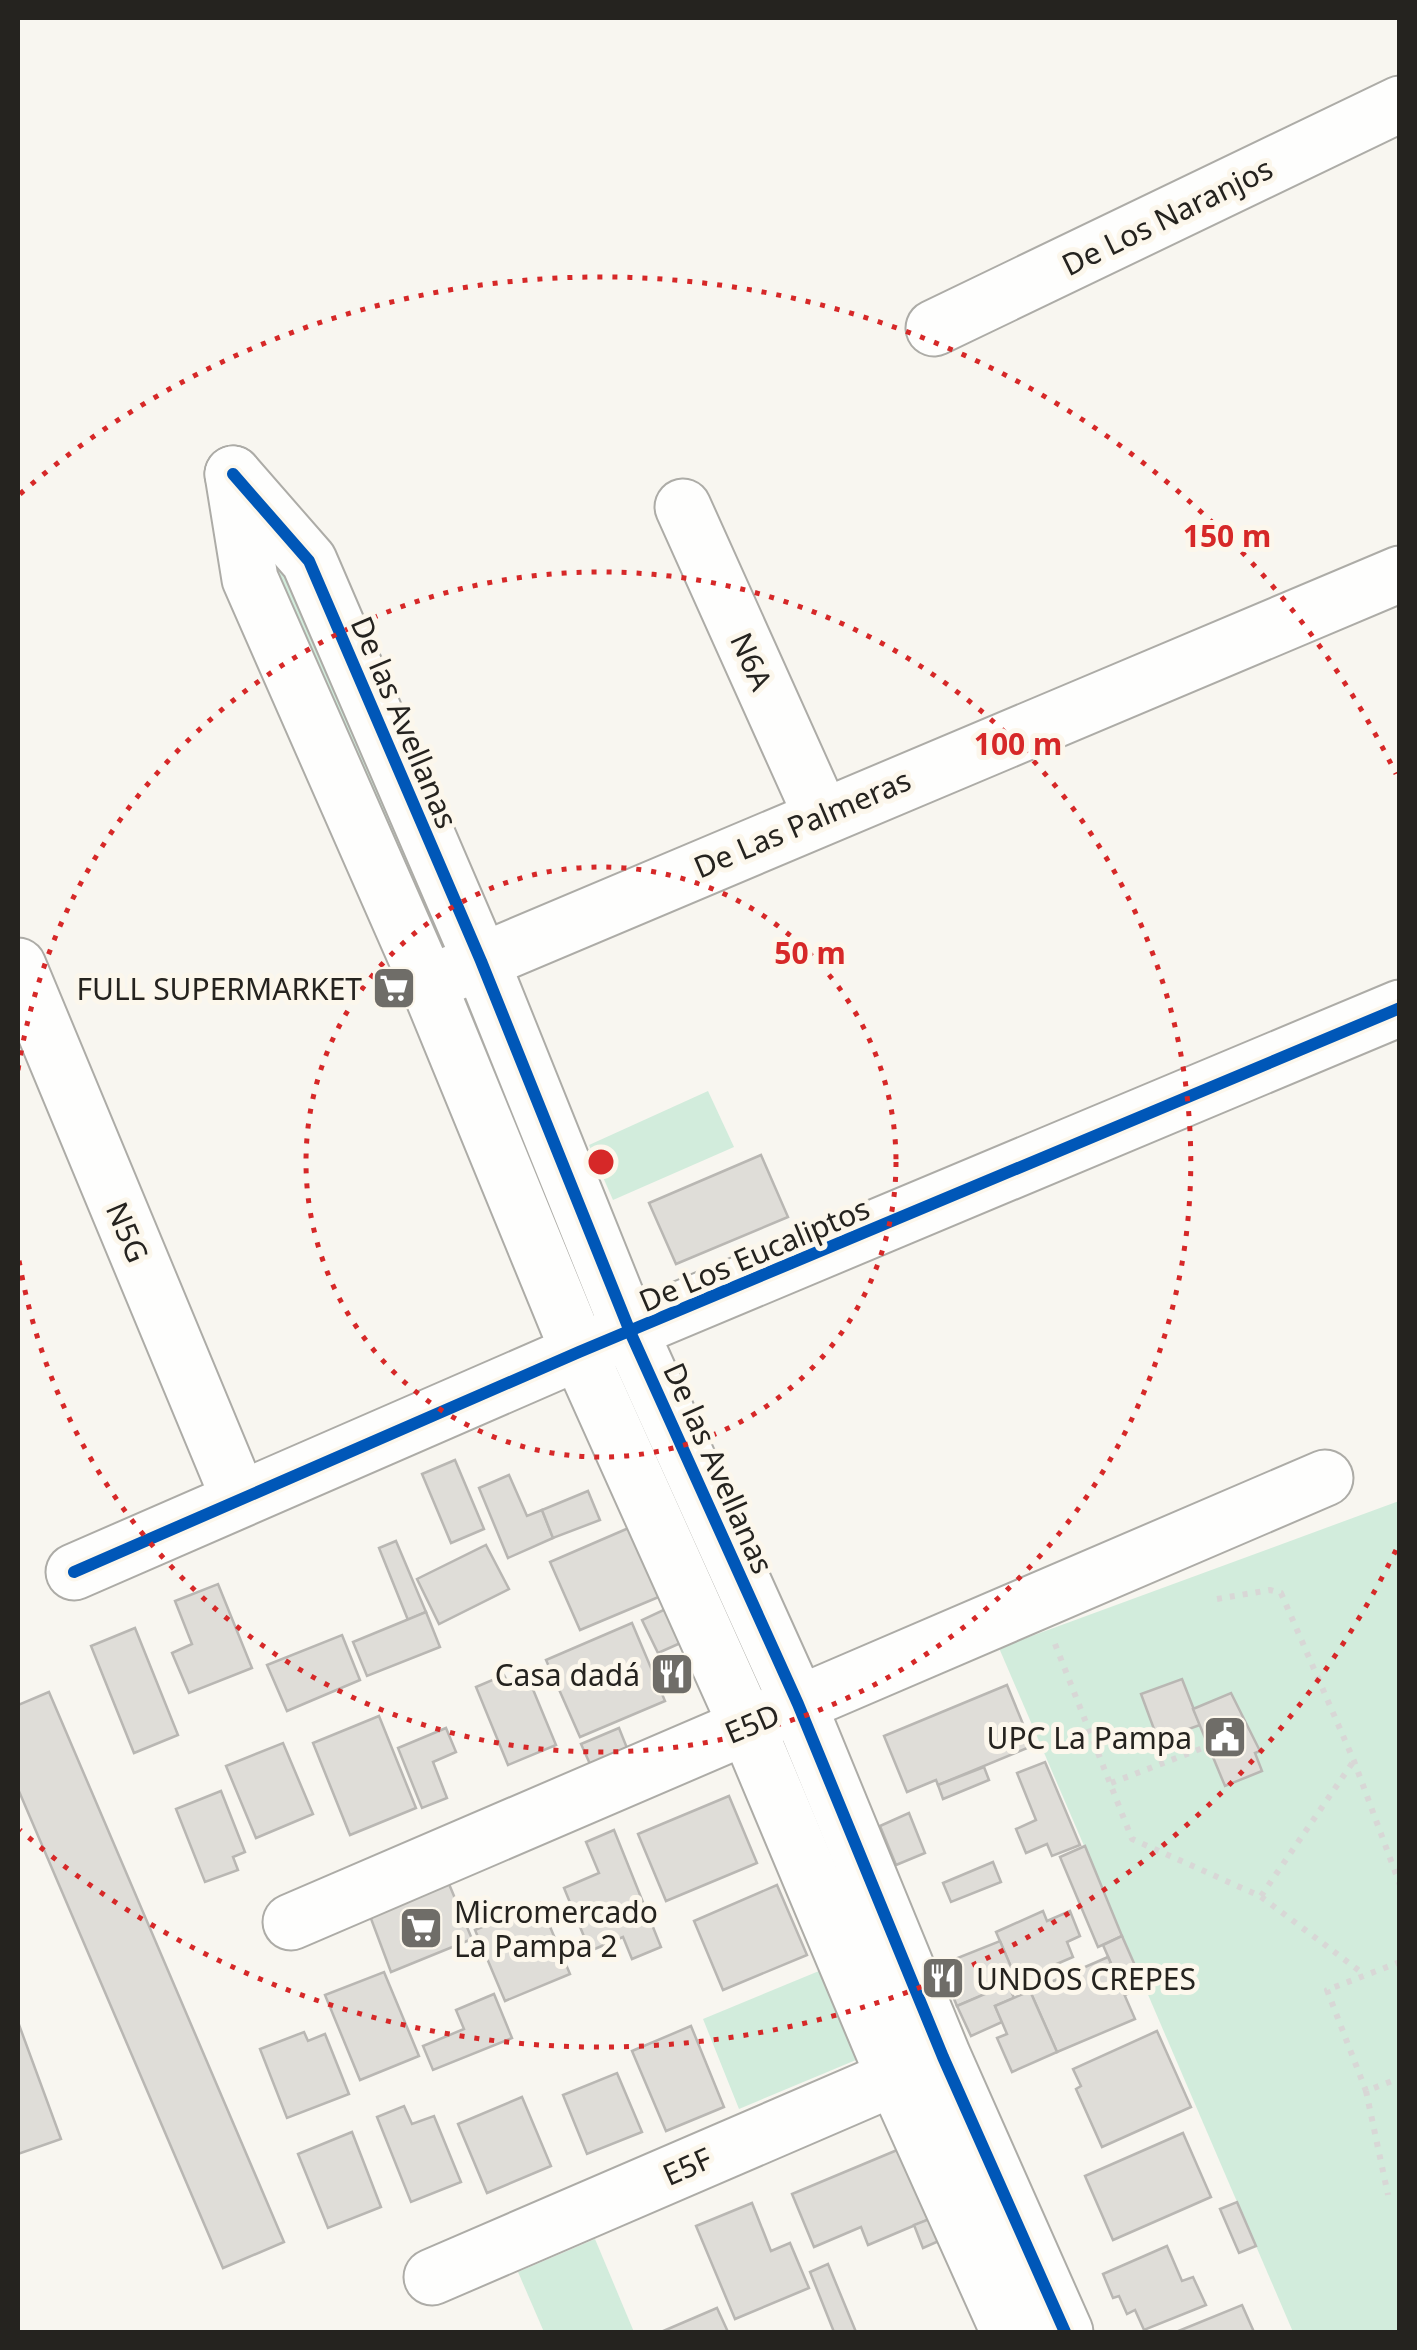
<svg xmlns="http://www.w3.org/2000/svg" width="1417" height="2350" font-family="'Noto Sans',sans-serif">
  <style>
    .green { fill: #d2ecdc }
    .building { fill: #dfddd8; stroke: #b9b7b3; stroke-width: 2.5 }
    .lines { fill: none; stroke-linecap: round; stroke-linejoin: round }
    .minor-casing { stroke: #adaca7; stroke-width: 59 }
    .path { stroke: #d8d7d6; stroke-width: 6; stroke-dasharray: 5 8; stroke-linecap: butt }
    .minor { stroke: #fefefd; stroke-width: 55 }
    .cycleway-casing { stroke: #fcf7ec; stroke-width: 19 }
    .cycleway { stroke: #0057b8; stroke-width: 12 }
    .ring { fill: none; stroke: #d62828; stroke-width: 5; stroke-dasharray: 5 10 }
    .labels { text-anchor: middle; dominant-baseline: central; stroke-width: 10; stroke-linejoin: round; paint-order: stroke }
    .street-label { font-size: 30px; fill: #25231f; stroke: #fcf7ec }
    .poi-label { font-size: 30px; fill: #25231f; stroke: #fcf7ec; text-anchor: end }
    .centre { fill: #d62828; stroke: #fcf7ec; stroke-width: 5 }
    .ring-label { font-size: 30px; text-anchor: middle; font-weight: bold; fill: #d62828; stroke: #fcf7ec; stroke-width: 10; stroke-linejoin: round; paint-order: stroke }
  </style>
  <rect width="100%" height="100%" fill="#f8f6f0"/>
  <!-- green -->
  <g class="green">
    <polygon points="281,568 290,568 453,947 435,953 273,574"/>
    <polygon points="708,1091 734,1147 613,1200 589,1145"/>
    <polygon points="1399,1501 1399,2332 1293,2332 999,1648"/>
    <polygon points="819,1971 856,2060 739,2109 703,2019"/>
    <polygon points="595,2239 634,2332 544,2332 518,2272"/>
  </g>
  <!-- building -->
  <g class="building">
    <polygon points="761,1155 788,1217 676,1264 649,1203"/>
    <polygon points="455,1460 484,1529 451,1543 422,1474"/>
    <polygon points="509,1475 527,1516 542,1510 553,1538 508,1558 479,1488"/>
    <polygon points="588,1491 600,1520 553,1538 542,1510"/>
    <polygon points="631,1527 661,1596 580,1630 550,1562"/>
    <polygon points="396,1541 426,1612 408,1620 379,1548"/>
    <polygon points="486,1545 509,1589 439,1624 417,1579"/>
    <polygon points="218,1584 252,1668 189,1693 172,1653 192,1644 175,1601"/>
    <polygon points="670,1607 685,1641 658,1653 642,1620"/>
    <polygon points="426,1612 440,1647 367,1676 353,1642"/>
    <polygon points="632,1623 665,1701 580,1737 546,1660"/>
    <polygon points="135,1628 178,1735 134,1753 91,1646"/>
    <polygon points="342,1635 360,1680 287,1711 267,1665"/>
    <polygon points="504,1675 508,1683 527,1675 556,1745 508,1765 476,1687"/>
    <polygon points="1182,1679 1200,1725 1158,1740 1141,1694"/>
    <polygon points="1007,1685 1032,1746 938,1785 936,1780 907,1792 884,1736"/>
    <polygon points="49,1692 284,2242 223,2268 18,1789 18,1705"/>
    <polygon points="1231,1693 1260,1751 1255,1753 1262,1771 1225,1786 1193,1709"/>
    <polygon points="379,1716 416,1808 350,1835 313,1743"/>
    <polygon points="446,1728 456,1752 433,1762 447,1798 422,1808 398,1748"/>
    <polygon points="619,1728 627,1748 590,1764 581,1744"/>
    <polygon points="283,1743 313,1814 256,1838 226,1766"/>
    <polygon points="1045,1762 1080,1845 1052,1856 1047,1844 1026,1853 1016,1829 1036,1820 1017,1773"/>
    <polygon points="984,1767 989,1780 943,1799 938,1785"/>
    <polygon points="221,1791 245,1852 233,1857 238,1870 205,1882 176,1809"/>
    <polygon points="729,1796 757,1863 666,1901 638,1834"/>
    <polygon points="909,1813 925,1853 896,1865 880,1826"/>
    <polygon points="614,1830 661,1947 632,1959 623,1937 590,1951 564,1888 599,1873 586,1842"/>
    <polygon points="1085,1846 1122,1936 1098,1947 1060,1857"/>
    <polygon points="993,1862 1001,1882 951,1902 943,1883"/>
    <polygon points="449,1884 472,1939 391,1972 370,1916"/>
    <polygon points="777,1885 807,1955 723,1990 694,1921"/>
    <polygon points="540,1903 570,1974 505,2001 475,1930"/>
    <polygon points="1043,1911 1047,1921 1070,1911 1080,1936 1067,1942 1073,1957 1017,1981 996,1932"/>
    <polygon points="1122,1936 1144,1986 1125,1995 1103,1945"/>
    <polygon points="1000,1941 1017,1981 957,2006 940,1965"/>
    <polygon points="1108,1957 1135,2019 1057,2052 1030,1991"/>
    <polygon points="384,1972 419,2056 360,2080 325,1995"/>
    <polygon points="1008,1984 1014,1998 995,2006 1002,2022 971,2036 957,2006"/>
    <polygon points="1030,1991 1057,2052 1012,2072 997,2038 1007,2034 995,2006"/>
    <polygon points="494,1994 512,2038 433,2070 423,2046 464,2029 456,2010"/>
    <polygon points="18,2022 61,2139 18,2154"/>
    <polygon points="691,2026 724,2107 666,2131 632,2051"/>
    <polygon points="1157,2031 1191,2107 1102,2147 1076,2089 1081,2086 1073,2069"/>
    <polygon points="304,2032 308,2041 325,2034 349,2094 287,2118 260,2049"/>
    <polygon points="617,2073 642,2132 587,2154 563,2095"/>
    <polygon points="522,2097 551,2166 487,2193 458,2124"/>
    <polygon points="404,2106 412,2124 434,2116 461,2182 411,2202 377,2117"/>
    <polygon points="352,2132 381,2207 328,2228 298,2154"/>
    <polygon points="1183,2133 1211,2197 1113,2240 1085,2176"/>
    <polygon points="902,2148 932,2218 868,2245 861,2227 814,2247 792,2194"/>
    <polygon points="1237,2202 1256,2246 1239,2253 1220,2209"/>
    <polygon points="752,2203 771,2251 790,2243 809,2288 735,2319 696,2226"/>
    <polygon points="932,2218 941,2240 923,2248 914,2225"/>
    <polygon points="1167,2246 1182,2281 1193,2277 1206,2305 1144,2330 1135,2310 1127,2314 1119,2296 1113,2298 1103,2274"/>
    <polygon points="828,2264 856,2332 834,2332 810,2272"/>
    <polygon points="1242,2305 1254,2332 1176,2332"/>
    <polygon points="717,2308 728,2332 661,2332"/>
  </g>
  <g class="lines">
    <!-- minor casing -->
    <g class="minor-casing">
      <g id="minor">
        <polyline points="934,328 1400,104"/>
        <polyline points="233,474 309,561 481,961 631,1334 798,1704 943,2057 1065,2332"/>
        <polyline points="233,474 250,579 428,984 579,1352 747,1726 894,2076 1009,2332"/>
        <polyline points="683,507 821,814"/>
        <polyline points="18,966 239,1498"/>
        <polyline points="449,975 1400,574"/>
        <polyline points="74,1572 579,1352 1400,1008"/>
        <polyline points="291,1922 1325,1478"/>
        <polyline points="432,2277 926,2064"/>
      </g>
    </g>
    <!-- path -->
    <g class="path">
      <polyline points="1217,1599 1270,1590 1281,1593 1354,1761 1400,1885"/>
      <polyline points="1055,1644 1132,1839 1260,1896 1365,1975"/>
      <polyline points="1174,1734 1182,1756"/>
      <polyline points="1111,1783 1208,1746"/>
      <polyline points="1261,1896 1353,1762"/>
      <polyline points="1400,1962 1327,1990 1366,2091 1400,2078"/>
      <polyline points="1366,2091 1388,2195"/>
    </g>
    <!-- minor -->
    <use href="#minor" class="minor"/>
    <!-- cycleway casing -->
    <g class="cycleway-casing">
      <g id="cycleway">
        <polyline points="233,474 309,561 481,961 631,1334 798,1704 943,2057 1065,2332"/>
        <polyline points="74,1572 579,1352 1400,1008"/>
      </g>
    </g>
    <!-- cycleway -->
    <use href="#cycleway" class="cycleway"/>
  </g>
  <!-- distance rings -->
  <g class="ring">
    <circle cx="601" cy="1162" r="295"/>
    <path d="M18 1070A590 590 0 1 1 18 1254"/>
    <path d="M1396 1550A885 885 0 0 1 20 1830M20 494A885 885 0 0 1 1396 774"/>
  </g>
  <!-- icons -->
  <defs>
    <g id="supermarket-square" transform="scale(2.25)"><rect x="-9" y="-9" width="18" height="18" rx="4" fill="#6f6d68" stroke="#fcf7ec"/><path d="M-6-5.5h2.5l.6 2H6L4.5 2H-2.5L-4.4-4H-6ZM-1.5 3.2a1.3 1.3 0 1 0 .1 0ZM3 3.2a1.3 1.3 0 1 0 .1 0Z" fill="#fff"/></g>
    <g id="restaurant-square" transform="scale(2.25)"><rect x="-9" y="-9" width="18" height="18" rx="4" fill="#6f6d68" stroke="#fcf7ec"/><path d="M-5-6h1v4h1v-4h1v4h1v-4h1v5L-1.5 .5V6h-2V.5L-5-1ZM5-6V6H3V1.5H1.5Q1.5-4 5-6Z" fill="#fff"/></g>
    <g id="civic-square" transform="scale(2.25)"><rect x="-9" y="-9" width="18" height="18" rx="4" fill="#6f6d68" stroke="#fcf7ec"/><path d="M-.6-6.5H3V-4.5H.6V-3L4-1V1h2V6H-6V1h2V-1L-.6-3ZM-1.2 2.5V6h2.4V2.5Z" fill="#fff"/></g>
  </defs>
  <g fill-rule="evenodd">
    <use href="#supermarket-square" x="394" y="988"/>
    <use href="#restaurant-square" x="672" y="1674"/>
    <use href="#civic-square" x="1225" y="1737"/>
    <use href="#supermarket-square" x="421" y="1928"/>
    <use href="#restaurant-square" x="943" y="1978"/>
  </g>
  <g class="labels">
    <!-- street labels -->
    <g class="street-label">
      <text transform="translate(1167 216) rotate(-26)">De Los Naranjos</text>
      <text transform="translate(752 661) rotate(66)">N6A</text>
      <text transform="translate(405 722) rotate(67)">De las Avellanas</text>
      <text transform="translate(802 823) rotate(-23)">De Las Palmeras</text>
      <text transform="translate(128 1232) rotate(67)">N5G</text>
      <text transform="translate(754 1254) rotate(-23)">De Los Eucaliptos</text>
      <text transform="translate(719 1468) rotate(66)">De las Avellanas</text>
      <text transform="translate(752 1723) rotate(-23)">E5D</text>
      <text transform="translate(687 2166) rotate(-24)">E5F</text>
    </g>
    <!-- poi labels -->
    <g class="poi-label">
      <text x="362" y="988">FULL SUPERMARKET</text>
      <text x="640" y="1674">Casa dadá</text>
      <text x="1192" y="1737">UPC La Pampa</text>
      <text x="454" y="1911" text-anchor="start">Micromercado<tspan x="454" dy="34">La Pampa 2</tspan></text>
      <text x="976" y="1978" text-anchor="start">UNDOS CREPES</text>
    </g>
  </g>
  <circle cx="601" cy="1162" r="15" class="centre"/>
  <g class="ring-label">
    <text x="1227" y="547">150 m</text>
    <text x="1018" y="755">100 m</text>
    <text x="810" y="964">50 m</text>
  </g>
  <!-- border -->
  <rect width="1417" height="2350" fill="none" stroke="#25231f" stroke-width="40"/>
</svg>
